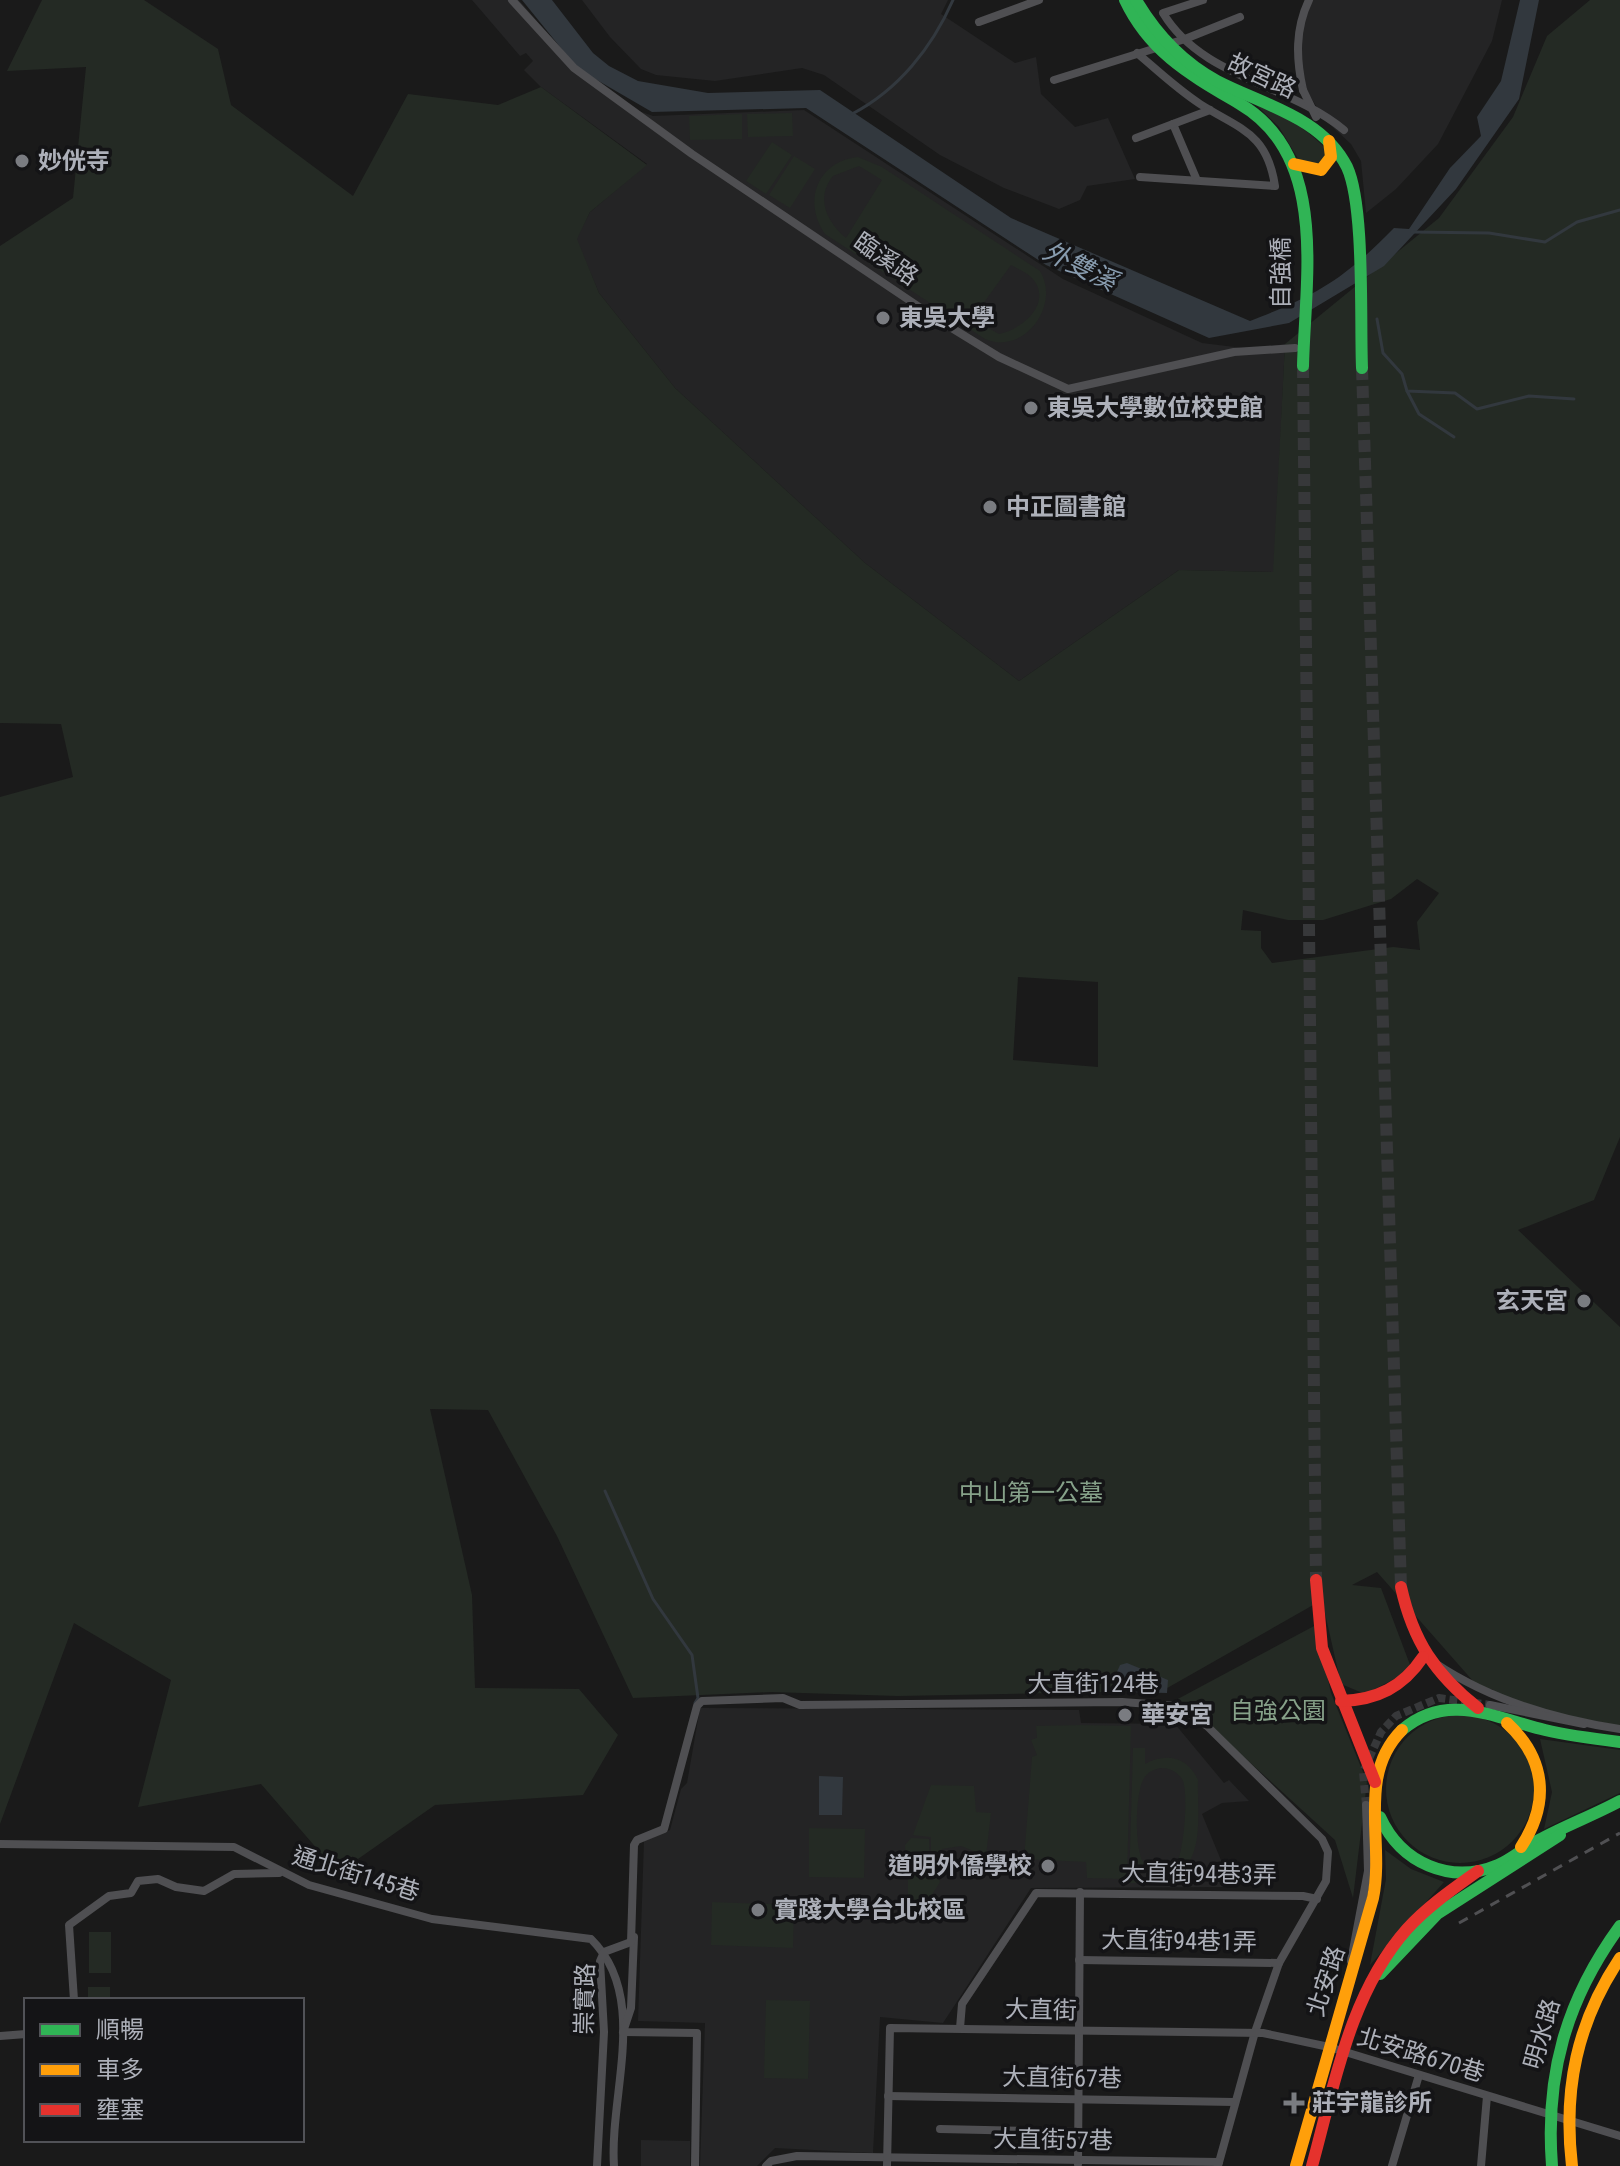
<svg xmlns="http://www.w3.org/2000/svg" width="1620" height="2166" font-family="'Roboto Condensed','Noto Sans TC',sans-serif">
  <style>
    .built { fill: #242425 }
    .green { fill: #242a24; fill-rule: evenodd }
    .water { fill: #32383e }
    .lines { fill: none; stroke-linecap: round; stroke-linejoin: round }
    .stream { stroke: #32383e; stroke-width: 3 }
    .street-tunnel { stroke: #37383a; stroke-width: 8; stroke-dasharray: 8 4; stroke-linecap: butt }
    .secondary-tunnel { stroke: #37383a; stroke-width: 12; stroke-dasharray: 12 6; stroke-linecap: butt }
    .street { stroke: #4f4f52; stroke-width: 8 }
    .fast { stroke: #30b455; stroke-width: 12 }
    .slow { stroke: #ff9f0a; stroke-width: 12 }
    .jam { stroke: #e5322d; stroke-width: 12 }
    .rail { stroke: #505053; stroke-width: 3; stroke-dasharray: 10 8; stroke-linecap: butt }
    .street-bridge { stroke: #4f4f52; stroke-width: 8 }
    .poi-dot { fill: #7a7c81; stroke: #141416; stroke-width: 3 }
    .labels { text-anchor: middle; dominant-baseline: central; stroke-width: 7; stroke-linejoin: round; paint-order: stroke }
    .street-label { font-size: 24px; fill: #adb0b9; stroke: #141416 }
    .poi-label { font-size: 24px; font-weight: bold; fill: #adb0b9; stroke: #141416; text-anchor: start }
    .park-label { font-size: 24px; fill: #86a189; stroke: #141416 }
    .water-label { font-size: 26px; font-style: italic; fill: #889caf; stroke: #141416 }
  </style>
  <rect width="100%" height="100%" fill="#1a1a1a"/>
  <!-- built -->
  <g class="built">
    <polygon points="472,0 519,0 576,67 625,106 653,116 804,110 1063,279 1202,343 1251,349 1285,344 1274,572 1179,570 1019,681 865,563 675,388 599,293 576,239 590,212 647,164 541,87 524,70 533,61 526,53 520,56"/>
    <polygon points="582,0 948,0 941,14 1015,63 1036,57 1041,94 1075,127 1108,118 1135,179 1087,186 1080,200 1059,209 1004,188 940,155 824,75 802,68 715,81 656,75 641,69 610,37"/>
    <polygon points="1312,0 1502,0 1492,41 1438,144 1396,189 1366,213 1361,161 1351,144 1324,119 1307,91 1299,58 1304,23"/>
    <polygon points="700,1708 1079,1710 1081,1723 1175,1724 1224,1783 1229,1780 1249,1801 1222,1803 1202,1814 1232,1887 1031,1888 943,2023 880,2017 873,2153 775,2148 757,2166 700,2166 705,2023 638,2021 644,1841 670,1830 681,1789 687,1783"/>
    <polygon points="641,2140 690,2141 690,2166 641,2166"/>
  </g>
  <!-- green -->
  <g class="green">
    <path d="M42 0H144L218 49 231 105 353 196 408 94 498 105 541 87 647 165 590 212 577 239 599 293 675 388 865 563 1019 681 1179 570 1273 572 1285 344 1439 218 1513 117 1547 36 1590 0H1620V1137L1594 1200 1518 1230 1620 1327V1726C1590 1719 1511 1709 1492 1689H1480L1377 1572 1352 1585 1381 1588 1412 1670 1365 1694 1341 1684 1322 1600 1162 1691 898 1696 771 1692 633 1698 557 1536 488 1410 430 1409 472 1595 475 1688 579 1689 618 1735 583 1795 435 1805 338 1873 261 1784 138 1807 171 1680 74 1623 0 1824V797L73 777 61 724 0 723V246L73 198 86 67 7 71ZM1417 879 1439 893 1417 922 1420 950 1393 947 1272 963 1261 948V931L1241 930 1243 910 1288 920H1323L1391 899ZM1018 977 1098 982V1067L1013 1060Z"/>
    <path d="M1254 103C1281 114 1307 128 1327 150L1320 166 1300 162 1279 127Z"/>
    <polygon points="792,113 793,136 748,137 747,114"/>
    <polygon points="742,114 742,139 690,140 689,116"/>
    <polygon points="772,142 792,155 766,194 746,181"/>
    <polygon points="794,156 815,169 790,208 769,195"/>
    <path d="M858 157 882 167 1040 271C1061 305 1024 356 985 339L825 234C802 201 818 161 858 157ZM859 166 882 180 846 238C827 222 815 198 833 176ZM1011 265C1018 269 1028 273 1033 279 1053 304 1021 330 999 334L972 319Z"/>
    <polygon points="1316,1625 1331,1693 1367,1782 1353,1898 1335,1840 1198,1715 1174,1701"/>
    <circle cx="1460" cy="1789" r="74"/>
    <polygon points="1079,1725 1131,1726 1127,1879 1087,1878 1086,1862 1024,1859 1032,1757 1037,1755 1031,1740 1037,1738 1036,1726"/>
    <polygon points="1540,1739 1620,1750 1620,1793 1544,1829 1552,1792"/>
    <path d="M1133 1748H1145V1764C1166 1752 1188 1757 1198 1780 1197 1818 1207 1868 1163 1882L1139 1869 1138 1883H1129ZM1160 1768C1169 1768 1177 1771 1182 1779 1189 1790 1184 1850 1177 1862L1157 1869 1144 1863C1134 1851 1135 1792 1144 1778 1148 1772 1153 1770 1160 1768Z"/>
    <polygon points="931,1785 974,1786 976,1812 991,1813 986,1856 961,1846 942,1849 934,1865 940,1882 926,1904 908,1903 908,1873 931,1870 931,1837 913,1835"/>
    <polygon points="809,1828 865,1829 864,1878 809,1877"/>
    <polygon points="911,1838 929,1839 930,1869 906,1870 905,1845"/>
    <polygon points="1385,1850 1411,1869 1444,1882 1370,1965 1386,1879"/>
    <polygon points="712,1902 794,1905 793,1948 711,1945"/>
    <rect x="89" y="1932" width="22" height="41"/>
    <rect x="88" y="1987" width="22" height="13"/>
    <polygon points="766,2000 810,2001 808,2079 764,2078"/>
  </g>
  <!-- water -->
  <g class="water">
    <path d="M522 0H552L593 53 609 66 638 81 708 93 820 90 1011 218 1250 321C1317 295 1343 280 1394 228L1409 229 1450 168 1481 136 1477 117 1501 81 1520 0H1539L1519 99 1456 189 1384 266 1289 323 1209 338 1046 265 806 108 652 112 578 69Z"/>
    <polygon points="1127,1663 1168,1680 1167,1693 1129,1692 1118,1684 1116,1674 1120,1665"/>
    <polygon points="819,1776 843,1777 842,1815 819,1815"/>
  </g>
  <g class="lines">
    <!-- stream -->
    <g class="stream">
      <path d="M852 114C898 90 932 48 953 0"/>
      <polyline points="1412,232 1489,233 1545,242 1577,222 1620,210"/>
      <polyline points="1377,319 1383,353 1402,374 1407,391 1455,393 1477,409 1529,396 1574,399"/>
      <polyline points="1407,391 1419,414 1454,437"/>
      <polyline points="605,1491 653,1599 692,1655 698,1698 695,1703"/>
    </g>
    <!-- street-tunnel -->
    <polyline class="street-tunnel" points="1366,1805 1363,1772 1381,1732 1396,1716 1439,1698 1490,1705"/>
    <!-- secondary-tunnel -->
    <g class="secondary-tunnel">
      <polyline points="1303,366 1316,1580"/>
      <polyline points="1362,368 1401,1587"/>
    </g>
    <!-- street -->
    <g class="street">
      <polyline points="512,0 574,68 692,154 937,319 999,357 1068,389 1234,352 1295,348"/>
      <path d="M1203 0 1163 13C1202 78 1289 84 1344 130"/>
      <polyline points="979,22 1039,0"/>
      <path d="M1137 53C1157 70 1177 89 1200 104 1239 129 1267 132 1275 186L1140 177"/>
      <polyline points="1054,80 1185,39 1240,17"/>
      <path d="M1303 90C1296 59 1295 29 1309 0"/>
      <polyline points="1173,124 1196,178"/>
      <polyline points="1136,138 1210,110"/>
      <path d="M1435 1663C1490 1700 1554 1719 1620 1729"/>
      <polyline points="1490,1705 1584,1724"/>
      <path d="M0 1844 234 1847 309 1885 432 1919 591 1939C650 1997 609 2094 614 2166"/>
      <polyline points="634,1937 631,2008 623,2032 697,2033 695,2166"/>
      <polyline points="604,1952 631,1942 634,1845 637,1840 664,1829 697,1706 702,1701 783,1698 800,1705 1122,1702 1178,1706 1207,1726 1322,1839 1328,1852 1326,1881 1279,1963 1255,2032 1218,2166"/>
      <polyline points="1079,1960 1279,1963"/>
      <polyline points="1351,1961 1368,1871 1366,1805"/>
      <polyline points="74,2000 69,1925 109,1896 131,1893 138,1881 158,1879 176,1887 204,1891 234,1874 279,1873"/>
      <polyline points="960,2028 962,2004 1036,1893 1303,1896 1317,1899"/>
      <polyline points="0,2036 26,2034"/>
      <polyline points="888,2096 1234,2102"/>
      <polyline points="940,2129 1078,2132"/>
      <polyline points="1078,2164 1080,1892"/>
      <polyline points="597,2166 604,2032 600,1961 604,1952"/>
      <polyline points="766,2166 771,2161 797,2156 1219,2162"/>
      <polyline points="887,2166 890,2028 1263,2033 1329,2047 1620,2136"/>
      <polyline points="1392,2166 1419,2075"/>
      <polyline points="1481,2166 1487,2096"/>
    </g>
    <!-- fast -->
    <g class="fast">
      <path d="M1125 0C1150 53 1191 75 1240 104 1329 156 1305 279 1303 366"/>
      <path d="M1136 0C1156 34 1182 62 1217 81 1263 105 1322 117 1347 167 1365 206 1360 321 1362 368"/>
      <path d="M1402 1730C1447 1691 1495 1718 1545 1730 1570 1736 1595 1739 1620 1742"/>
      <path d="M1380 1817C1401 1863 1450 1885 1498 1865 1514 1858 1526 1846 1541 1839 1567 1825 1594 1815 1620 1801"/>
      <polyline points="1380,1974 1437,1914 1560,1835"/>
      <path d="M1552 2166C1545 2075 1566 2000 1620 1926"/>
    </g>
    <!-- slow -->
    <g class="slow">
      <polyline points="1294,164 1321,170 1331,157 1329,141"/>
      <path d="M1507 1723C1546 1759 1550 1803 1521 1847"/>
      <path d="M1296 2166 1373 1898C1385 1841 1356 1776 1402 1730"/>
      <path d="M1572 2166C1563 2089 1577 2022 1620 1958"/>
    </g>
    <!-- jam -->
    <g class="jam">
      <polyline points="1316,1580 1322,1648 1375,1782"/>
      <path d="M1401 1587C1413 1641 1435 1674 1478 1708"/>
      <path d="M1341 1701C1377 1700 1403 1687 1423 1657"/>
      <path d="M1312 2166C1334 2086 1350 1993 1407 1929 1428 1906 1453 1889 1478 1871"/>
    </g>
    <!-- rail -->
    <polyline class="rail" points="1459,1923 1620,1833"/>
    <!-- street-bridge -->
    <polyline class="street-bridge" points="1303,90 1316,117"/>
  </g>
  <!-- markers -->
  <g class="poi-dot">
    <circle cx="22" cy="161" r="8"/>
    <circle cx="883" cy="318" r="8"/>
    <circle cx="1031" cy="408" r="8"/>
    <circle cx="990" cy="507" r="8"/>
    <circle cx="1584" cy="1301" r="8"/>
    <circle cx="1125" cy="1715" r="8"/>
    <circle cx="1048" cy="1866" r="8"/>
    <circle cx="758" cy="1910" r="8"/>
    <path d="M1290 2091h8v8h8v8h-8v8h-8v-8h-8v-8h8z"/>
  </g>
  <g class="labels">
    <!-- street labels -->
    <g class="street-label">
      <text transform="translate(1262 76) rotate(25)">故宮路</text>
      <text transform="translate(886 259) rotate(35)">臨溪路</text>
      <text transform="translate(1281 273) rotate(-90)">自強橋</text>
      <text x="1093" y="1684">大直街124巷</text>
      <text transform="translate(356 1874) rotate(17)">通北街145巷</text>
      <text transform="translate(1199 1874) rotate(1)">大直街94巷3弄</text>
      <text transform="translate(1179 1941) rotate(1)">大直街94巷1弄</text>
      <text transform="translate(1326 1981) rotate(-72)">北安路</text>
      <text transform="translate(585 1999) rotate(-89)">崇實路</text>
      <text transform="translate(1041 2010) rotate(1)">大直街</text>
      <text transform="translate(1542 2034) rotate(-74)">明水路</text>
      <text transform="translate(1421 2055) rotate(17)">北安路670巷</text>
      <text transform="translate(1062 2078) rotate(1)">大直街67巷</text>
      <text transform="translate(1053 2140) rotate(1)">大直街57巷</text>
    </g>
    <!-- poi labels -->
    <g class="poi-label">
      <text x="38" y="161">妙侊寺</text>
      <text x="899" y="318">東吳大學</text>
      <text x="1047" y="408">東吳大學數位校史館</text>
      <text x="1006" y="507">中正圖書館</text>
      <text x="1568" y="1301" text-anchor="end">玄天宮</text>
      <text x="1141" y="1715">華安宮</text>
      <text x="1032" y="1866" text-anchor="end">道明外僑學校</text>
      <text x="774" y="1910">實踐大學台北校區</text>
      <text x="1312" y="2103">莊宇龍診所</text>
    </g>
    <!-- park labels -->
    <g class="park-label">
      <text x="1031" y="1493">中山第一公墓</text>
      <text x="1278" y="1711">自強公園</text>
    </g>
    <!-- water labels -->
    <g class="water-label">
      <text transform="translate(1080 266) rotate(26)">外雙溪</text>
    </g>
  </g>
  <!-- legend -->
  <rect x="24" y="1998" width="280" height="144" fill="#141416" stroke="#515257" stroke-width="2"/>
  <rect x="40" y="2024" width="40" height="12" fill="#30b455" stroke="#515257" stroke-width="2"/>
  <text x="96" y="2038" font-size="24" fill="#adb0b9">順暢</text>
  <rect x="40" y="2064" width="40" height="12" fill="#ff9f0a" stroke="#515257" stroke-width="2"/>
  <text x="96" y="2078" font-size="24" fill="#adb0b9">車多</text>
  <rect x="40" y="2104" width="40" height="12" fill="#e5322d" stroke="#515257" stroke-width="2"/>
  <text x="96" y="2118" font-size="24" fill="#adb0b9">壅塞</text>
</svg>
